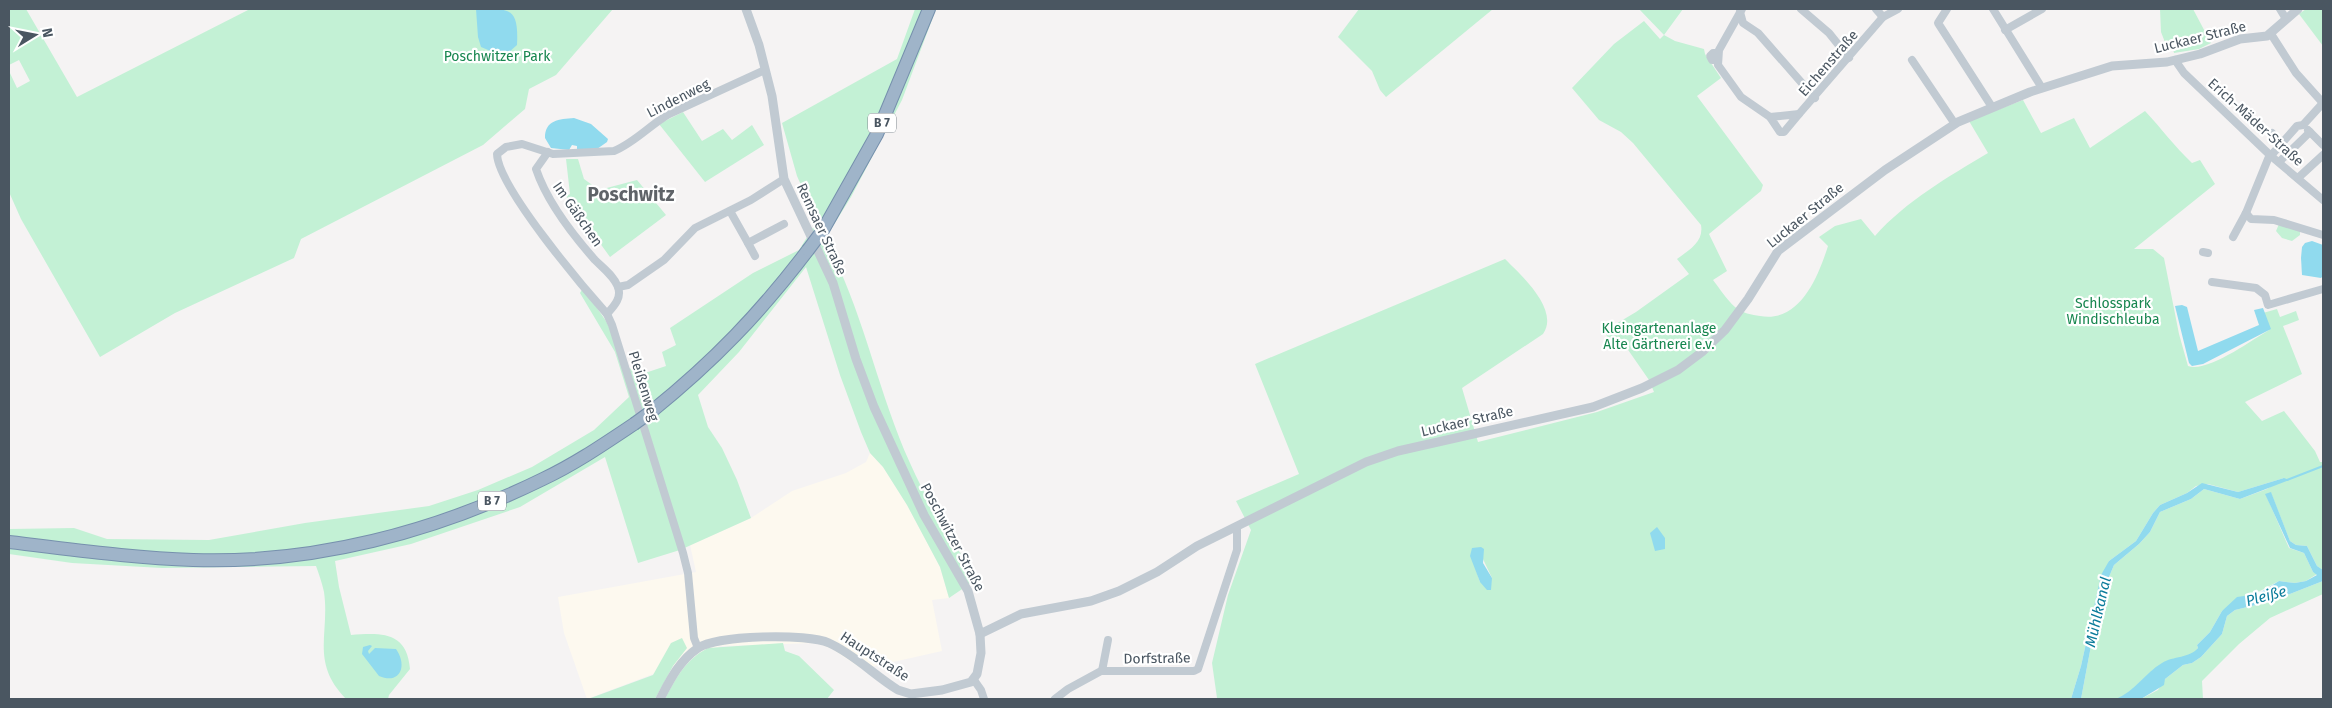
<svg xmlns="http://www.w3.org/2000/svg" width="2332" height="708" viewBox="0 0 2332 708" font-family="'Fira Sans',sans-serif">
<rect width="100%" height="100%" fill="#f5f3f3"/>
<!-- commercial -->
<path fill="#fdf9ef" d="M 870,453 L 883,467 L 907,505 L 940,567 L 949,598 L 932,600 L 942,651 L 862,669 L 832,649 L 816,643 L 720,646 L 699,653 L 690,660 L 587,699 L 564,633 L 558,597 L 696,572 L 690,545 L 751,518 L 792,491 L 846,473 L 866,462 Z"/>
<!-- green -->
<g fill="#c3f1d5" fill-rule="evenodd">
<path d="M 9,9 L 26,9 L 77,97 L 250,9 L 613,9 L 556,75 L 529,89 L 525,109 L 483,145 L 301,239 L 294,258 L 175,313 L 100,357 L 21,219 L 9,192 L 9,71 L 17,88 L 30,81 L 19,60 L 9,65 Z"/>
<path d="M 915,9 L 936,9 L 902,100 L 851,197 L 825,239 C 864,312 877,390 910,463 C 928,504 953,542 977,579 L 949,598 L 940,567 L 907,505 L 883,467 L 870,453 L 861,432 L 840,375 L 806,267 L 739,352 L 698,395 L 708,427 L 722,448 L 737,480 L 751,518 L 680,550 L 638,563 L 605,457 L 520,507 L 411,544 L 335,561 L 339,587 L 351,635 C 381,633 407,631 410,669 L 389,695 L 388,699 L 346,699 C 310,662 330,634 324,592 C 322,583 319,574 316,566 L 162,568 L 72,563 L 9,554 L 9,529 L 74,528 L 107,539 L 209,540 L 305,523 L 429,506 L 478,490 L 532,467 L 594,430 L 629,397 L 615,352 L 580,293 L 583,288 L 606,321 L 629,368 L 642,374 L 666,366 L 662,352 L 676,345 L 670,328 L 753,273 L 799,250 L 817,221 L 797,176 L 782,123 L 897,59 Z"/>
<path d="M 1359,9 L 1493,9 L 1386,97 L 1380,90 L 1372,71 L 1338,37 Z"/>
<path d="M 1639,9 L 1683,9 L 1664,35 L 1675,41 L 1704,49 L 1705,54 L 1721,78 L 1697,96 L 1763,185 L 1761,191 L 1709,234 L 1727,271 L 1713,280 C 1720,289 1727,300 1735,307 C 1742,313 1752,315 1760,316 C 1800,323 1818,277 1828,246 L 1819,237 L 1835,226 L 1861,219 L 1875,236 C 1906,201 1948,177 1988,153 L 1969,121 L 2023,100 L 2041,133 L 2074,118 L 2090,148 L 2145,111 C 2162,129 2174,146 2192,163 L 2200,160 L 2215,184 L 2134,249 L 2153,249 L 2164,258 L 2179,334 L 2188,366 C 2207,373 2252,340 2269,330 L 2263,313 L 2277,309 L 2280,317 L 2296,311 L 2299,320 L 2283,326 L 2302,374 L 2245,402 L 2262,421 L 2284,411 L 2315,451 L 2320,462 L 2323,462 L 2323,570 L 2317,566 L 2307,546 L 2296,545 L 2290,541 L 2271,493 L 2266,495 L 2289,548 L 2304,553 L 2313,572 L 2317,574 L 2306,581 L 2295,583 L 2279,581 L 2222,611 L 2210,632 L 2197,645 L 2198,648 L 2195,653 L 2153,670 L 2126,695 L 2116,699 L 2081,699 L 2096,619 L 2106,584 L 2114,565 L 2139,544 L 2150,532 L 2160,512 L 2191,499 L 2204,489 L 2240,499 L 2267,489 L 2284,478 L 2238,492 L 2208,484 L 2196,486 L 2187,493 L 2160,505 L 2153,513 L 2136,541 L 2109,561 L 2094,607 L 2081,666 L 2071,699 L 1215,699 L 1217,698 L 1212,663 L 1228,595 L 1251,530 L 1236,501 L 1299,474 L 1255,364 L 1505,259 C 1521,275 1560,310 1543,334 L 1462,388 L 1478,442 L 1597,412 L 1654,392 L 1649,380 L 1624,344 L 1614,348 L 1604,331 L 1636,312 L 1689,274 L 1677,259 C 1689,250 1704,242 1701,225 L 1633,143 L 1621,132 L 1599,120 L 1572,88 L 1614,44 L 1644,21 L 1660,39 L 1664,35 ZM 1482,557 L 1492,578 L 1480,582 L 1474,564 Z"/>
<path d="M 2160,9 L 2193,9 L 2211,43 L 2199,49 L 2174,53 L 2173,49 L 2168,50 L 2161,32 Z"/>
<path d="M 2306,9 L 2323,9 L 2323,46 L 2299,14 Z"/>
<path d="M 683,112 L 702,141 L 723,129 L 732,140 L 752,125 L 764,145 L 705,182 L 659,124 Z"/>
<path d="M 566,159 L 578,159 L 584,179 L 599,190 L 637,180 L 666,215 L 610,257 L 566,196 L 570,194 Z"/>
<path d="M 2279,224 L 2300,231 L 2300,235 L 2292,241 L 2282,238 L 2276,231 Z"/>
<path d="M 2323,581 L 2323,594 L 2270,618 L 2239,644 L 2202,681 L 2203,699 L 2141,699 L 2158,690 L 2165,679 L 2183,665 L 2192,663 L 2201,657 L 2222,634 L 2227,616 L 2235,610 L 2272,601 Z"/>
<path d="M 682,638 L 687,648 L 673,666 L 655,699 L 588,699 L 653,675 L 671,643 Z"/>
<path d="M 783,643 L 785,651 L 799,656 L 834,690 L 827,699 L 665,699 C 676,678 686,659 708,648 Z"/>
</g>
<!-- water -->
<g fill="#90daee">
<path d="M 476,9 C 509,9 519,6 517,45 L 508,53 L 493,52 L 481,47 L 478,37 Z"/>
<path d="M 574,118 L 591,124 L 608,139 L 607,142 L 597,149 L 577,150 L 577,146 L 572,145 L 569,150 L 551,148 L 545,138 C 545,120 559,119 574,118 Z"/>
<path d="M 2312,241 L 2323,245 L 2323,276 L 2321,278 L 2302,275 L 2301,258 L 2302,247 L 2305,243 Z"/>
<path d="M 2182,305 L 2187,307 L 2198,351 L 2259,325 L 2254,310 L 2263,308 L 2271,329 L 2203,364 L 2192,366 L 2189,363 L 2175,306 Z"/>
<path d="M 2284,478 L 2289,480 L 2240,499 L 2204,489 L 2191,499 L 2160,512 L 2150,532 L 2139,544 L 2114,565 L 2106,584 L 2096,619 L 2081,699 L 2071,699 L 2081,666 L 2101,575 L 2109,561 L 2136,541 L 2153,513 L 2160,505 L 2187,493 L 2202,483 L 2238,492 Z"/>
<path d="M 2271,492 L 2290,541 L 2296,545 L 2307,546 L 2317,566 L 2323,570 L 2323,581 L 2272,601 L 2235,610 L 2227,616 L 2222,634 L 2201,657 L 2192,663 L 2183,665 L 2165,679 L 2164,685 L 2141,699 L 2116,699 C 2135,691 2145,673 2162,663 C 2173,656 2190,658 2198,648 L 2197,645 L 2210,632 L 2222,611 L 2237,597 L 2258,594 L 2279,581 L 2295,583 L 2306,581 L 2317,575 L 2313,572 L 2304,553 L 2290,548 L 2265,494 Z"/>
<path d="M 1657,527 L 1665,538 L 1665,549 L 1655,551 L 1650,533 Z"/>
<path d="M 1481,547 L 1484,549 L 1483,563 L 1492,578 L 1491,590 L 1487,590 L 1480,582 L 1470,556 L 1472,548 Z"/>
<path d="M 370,645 L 372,646 L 368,651 L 369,654 L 375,648 L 396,649 C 408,666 400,685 379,676 L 362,654 L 363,647 Z"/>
</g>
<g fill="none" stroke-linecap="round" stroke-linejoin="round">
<!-- stream -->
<path stroke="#90daee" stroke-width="2" d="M 2287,480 L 2323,466"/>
<defs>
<g id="trunk">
<path d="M 823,230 L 877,134 L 929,9"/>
<path d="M 652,411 C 714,361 760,313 808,250"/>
<path d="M 9,542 C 70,549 132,558 193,560 C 314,564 435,532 543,479 C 575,464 604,444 634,424"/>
</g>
</defs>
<!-- trunk casing -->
<use href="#trunk" stroke="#7690ad" stroke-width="14"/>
<!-- minor -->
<g stroke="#c1cad2" stroke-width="8">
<path d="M 1742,9 L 1719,50 L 1718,65 L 1741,97 L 1770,117 L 1780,132 L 1784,132 L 1799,114 L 1770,117"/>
<path d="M 1801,9 L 1829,33 L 1849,58"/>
<path d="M 1876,9 L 1883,17"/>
<path d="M 1947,9 L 1938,23 L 1992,107"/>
<path d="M 1993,9 L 2042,88"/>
<path d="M 2280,9 L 2286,19"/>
<path d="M 1740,12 L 1743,23 L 1758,33 L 1815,98"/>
<path d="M 2005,30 L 2042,9"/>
<path d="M 2271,34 L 2296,73 L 2323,103"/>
<path d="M 1717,60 L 1712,60 L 1710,56 L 1713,53 L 1718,53"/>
<path d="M 1912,60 L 1955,124"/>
<path d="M 2175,60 L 2184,73 L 2271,156 L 2323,200"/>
<path d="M 1799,114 L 1883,17 L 1898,9"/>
<path d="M 2308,130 L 2323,145"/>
<path d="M 2272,133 L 2280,145"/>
<path d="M 548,152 L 536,169 C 547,202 572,234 595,260 C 603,268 614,276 618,287 C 622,298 614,306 607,314"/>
<path d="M 2279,162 L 2310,132"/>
<path d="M 2298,178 L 2323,155"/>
<path d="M 730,211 L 748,243 L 784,224"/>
<path d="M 2246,213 L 2251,219 L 2274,220 L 2323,235"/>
<path d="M 2233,237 L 2246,213 L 2268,159 L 2297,126 L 2303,125 L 2323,103"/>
<path d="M 748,243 L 755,256"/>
<path d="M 2203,252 L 2208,253"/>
<path d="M 2212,282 L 2256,288 L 2265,295 L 2268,305 L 2323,289"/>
<path d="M 618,287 L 628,285 L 664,260 L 695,228 L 751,200 L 784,179"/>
<path d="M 698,648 L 694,638 L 688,573 L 683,553 L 612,325 L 607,314 C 583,287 498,187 497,154 L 506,147 L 522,144 L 553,154 L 614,151 C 634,143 650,125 669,114 L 765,70"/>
<path d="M 1102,671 L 1108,640"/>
<path d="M 974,680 L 981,690 L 984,699"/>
<path d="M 1055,699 L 1068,689 L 1101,671 L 1194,671 L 1198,669 L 1237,550 L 1237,527"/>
</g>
<!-- tertiary -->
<g stroke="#c1cad2" stroke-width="9">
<path d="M 980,634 L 1021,614 L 1091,601 L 1119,591 L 1157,572 L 1197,546 L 1366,462 L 1398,451 L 1593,407 L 1642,388 L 1678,370 L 1702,352 L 1725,330 L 1748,299 L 1778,251 L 1885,170 L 1958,122 L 2030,92 L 2112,66 L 2167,62 L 2200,54 L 2240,39 L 2267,36 L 2298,9"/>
<path d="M 660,699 C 670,680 679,661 698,648 C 717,635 808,633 829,643 C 854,654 875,676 898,690 L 911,694 L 942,690 L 971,682 L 977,674 L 981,653 L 980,634 L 968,591 L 924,515 L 874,407 L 856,359 L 833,283 L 784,179 L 772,96 L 759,45 L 746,9"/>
</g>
<!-- trunk -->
<use href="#trunk" stroke="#9fb4c9" stroke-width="12"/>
<defs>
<g id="trunk-bridge">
<path d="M 808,250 L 823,230"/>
<path d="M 634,424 L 652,411"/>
</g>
</defs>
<!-- trunk-bridge casing -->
<use href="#trunk-bridge" stroke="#7690ad" stroke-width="14" stroke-linecap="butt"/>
<!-- trunk-bridge -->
<use href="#trunk-bridge" stroke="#9fb4c9" stroke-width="12"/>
</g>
<g text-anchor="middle" stroke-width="4.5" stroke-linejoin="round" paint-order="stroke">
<!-- shield labels -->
<g fill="#fff" stroke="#808990" stroke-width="1">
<rect x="868" y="113.5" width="28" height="19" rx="4"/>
<rect x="478" y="491.5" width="28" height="19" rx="4"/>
</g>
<g font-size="12" font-weight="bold" fill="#4a5661">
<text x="882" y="127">B 7</text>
<text x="492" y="505">B 7</text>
</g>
<!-- street labels -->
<g font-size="14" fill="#4a5661" stroke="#fff">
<text transform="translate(2200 37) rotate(-14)" y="5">Luckaer Straße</text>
<text transform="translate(1828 63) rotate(-49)" y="5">Eichenstraße</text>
<text transform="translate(678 98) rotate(-27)" y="5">Lindenweg</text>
<text transform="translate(2256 122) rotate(42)" y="5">Erich-Mäder-Straße</text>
<text transform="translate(578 214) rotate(55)" y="5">Im Gäßchen</text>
<text transform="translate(1805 215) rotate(-39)" y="5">Luckaer Straße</text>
<text transform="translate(822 229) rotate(65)" y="5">Remsaer Straße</text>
<text transform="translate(644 386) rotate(73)" y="5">Pleißenweg</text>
<text transform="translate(1467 421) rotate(-13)" y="5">Luckaer Straße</text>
<text transform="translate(953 537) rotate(62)" y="5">Poschwitzer Straße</text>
<text transform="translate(875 656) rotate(33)" y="5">Hauptstraße</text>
<text transform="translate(1157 658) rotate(-1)" y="5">Dorfstraße</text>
</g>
<!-- park labels -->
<g font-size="14" fill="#17864f" stroke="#fff">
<text x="497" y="61">Poschwitzer Park</text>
<text x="2113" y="308">Schlosspark<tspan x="2113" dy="16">Windischleuba</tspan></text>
<text x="1659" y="333">Kleingartenanlage<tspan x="1659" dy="16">Alte Gärtnerei e.v.</tspan></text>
</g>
<!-- water labels -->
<g font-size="15" font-style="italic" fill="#0c7c9b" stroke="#fff">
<text transform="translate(2266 596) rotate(-15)" y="5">Pleiße</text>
<text transform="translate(2098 612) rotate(-77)" y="5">Mühlkanal</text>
</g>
<!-- district labels -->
<g font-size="19" font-weight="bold" fill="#5f6368" stroke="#fff">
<text x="631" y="201">Poschwitz</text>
</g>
</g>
<!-- border -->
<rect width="2332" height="708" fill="none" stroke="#4a5661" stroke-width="20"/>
<!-- north arrow -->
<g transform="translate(35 35) rotate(80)" stroke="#ffffff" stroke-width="4" paint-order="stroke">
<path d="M0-4L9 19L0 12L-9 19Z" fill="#4a5661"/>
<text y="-8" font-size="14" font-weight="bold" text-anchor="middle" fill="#4a5661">N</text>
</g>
</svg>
